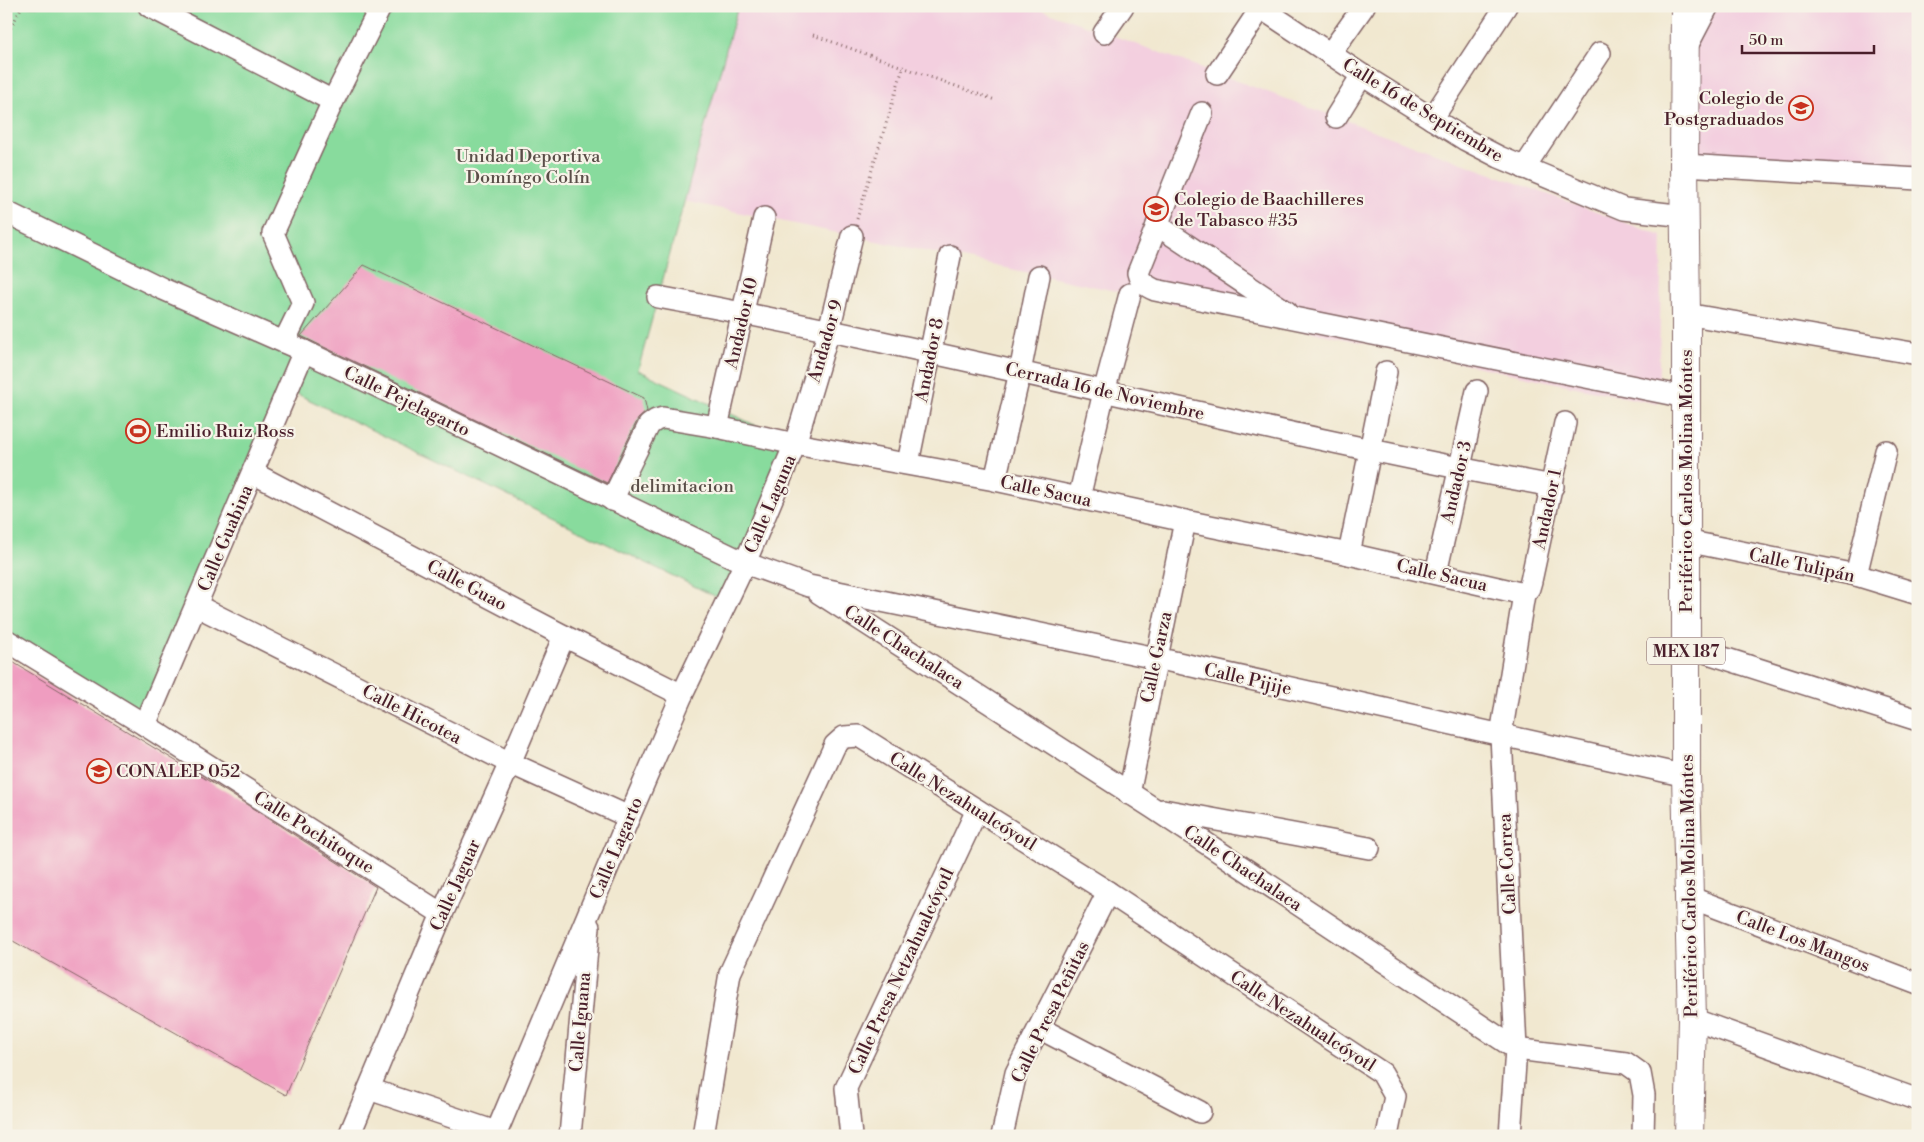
<svg xmlns="http://www.w3.org/2000/svg" width="1924" height="1142" viewBox="0 0 1924 1142" font-family="'Libre Bodoni',serif">
<rect width="100%" height="100%" fill="#f7f3e8"/>
<filter id="ink" filterUnits="userSpaceOnUse"><feTurbulence type="fractalNoise" baseFrequency=".02" numOctaves="2"/><feDisplacementMap in="SourceGraphic" scale="10" xChannelSelector="R" yChannelSelector="G"/><feConvolveMatrix kernelMatrix="1 2 1 2 8 2 1 2 1" color-interpolation-filters="sRGB"/></filter>
<filter id="wash" filterUnits="userSpaceOnUse"><feTurbulence type="fractalNoise" baseFrequency=".0096" numOctaves="4" result="noise"/><feDisplacementMap in="SourceGraphic" scale="20" xChannelSelector="R" yChannelSelector="G"/><feGaussianBlur stdDeviation="1.12" result="paint"/><feColorMatrix in="noise" values="0 0 0 0 0 0 0 0 0 0 0 0 0 0 0 0 0 1.4 0 .05"/><feComposite in="paint" operator="in"/></filter>
<g filter="url(#wash)">
<rect width="100%" height="100%" fill="#f1e8d0"/>
<!-- built -->
<g fill="#f3cfdf">
<path d="M 738,6 L 1032,6 L 1662,236 L 1658,404 L 684,201 Z"/>
<path d="M 1685,6 L 1918,6 L 1918,179 L 1684,165 Z"/>
</g>
<!-- green -->
<path fill="#88db9d" stroke="#697d64" d="M 6,6 L 738,6 L 638,370 L 795,444 L 727,602 L 289,390 L 145,725 L 6,640 Z"/>
<g id="blocks">
<!-- building -->
<g fill="#ef9dc0">
<path d="M 364,265 L 644,398 L 647,411 L 638,419 L 607,483 L 301,336 Z"/>
<path d="M 6,658 L 227,792 L 376,887 L 286,1095 L 6,937 Z"/>
</g>
</g>
</g>
<g filter="url(#ink)">
<use href="#blocks" fill-opacity="0" stroke="#846565" stroke-width="1"/>
<g fill="none" stroke-linecap="round" stroke-linejoin="round">
<defs>
<g id="minor">
<path d="M 149,6 L 333,101"/>
<path d="M 1258,6 L 1362,75 L 1466,140 L 1499,157 L 1624,209 L 1685,216"/>
<path d="M 1104,33 L 1123,6"/>
<path d="M 1685,50 L 1708,6"/>
<path d="M 1330,54 L 1364,6"/>
<path d="M 1217,74 L 1261,8"/>
<path d="M 1202,113 L 1138,273 C 1140,282 1146,286 1155,290 L 1685,397"/>
<path d="M 1336,117 L 1362,75"/>
<path d="M 1432,119 L 1506,6"/>
<path d="M 1684,165 L 1918,179"/>
<path d="M 1524,168 L 1600,53"/>
<path d="M 6,212 L 163,289 L 304,351 L 745,563 L 809,586 L 1156,658 L 1686,776"/>
<path d="M 1157,225 L 1287,312"/>
<path d="M 658,297 C 958,352 1253,431 1553,486"/>
<path d="M 1686,314 L 1918,354"/>
<path d="M 284,342 L 303,303 L 273,233 L 333,101 L 381,6"/>
<path d="M 717,427 L 764,218"/>
<path d="M 908,463 L 950,256"/>
<path d="M 253,473 L 564,636 L 682,695"/>
<path d="M 995,480 L 1020,372 L 1039,276"/>
<path d="M 1079,498 L 1104,392 L 1130,294"/>
<path d="M 612,500 L 649,425 L 656,420 L 663,418 L 717,427 L 795,444 L 995,480 L 1185,521 L 1349,554 L 1524,594"/>
<path d="M 1686,541 L 1856,575 L 1918,594"/>
<path d="M 1349,554 L 1386,372"/>
<path d="M 1436,573 L 1477,391"/>
<path d="M 1856,575 L 1886,451"/>
<path d="M 819,593 L 1153,808 L 1516,1049 L 1626,1063 L 1640,1073 L 1644,1095 L 1643,1136"/>
<path d="M 1524,594 L 1529,588 L 1531,581 L 1565,423"/>
<path d="M 197,606 L 510,763 L 629,817"/>
<path d="M 6,640 L 145,725 L 442,914"/>
<path d="M 1686,646 L 1918,720"/>
<path d="M 145,725 L 304,351"/>
<path d="M 1129,794 L 1185,521"/>
<path d="M 1163,810 L 1369,848"/>
<path d="M 1689,897 L 1918,984"/>
<path d="M 1692,1019 L 1918,1100"/>
<path d="M 1039,1028 L 1200,1112"/>
<path d="M 369,1089 L 496,1132"/>
<path d="M 349,1136 L 442,914 L 510,763 L 564,636"/>
<path d="M 495,1136 L 629,817 L 682,695 L 745,563 L 795,444 L 829,330 L 852,236"/>
<path d="M 570,1136 L 589,927"/>
<path d="M 703,1136 L 730,973 L 835,745 L 844,737 L 859,736 L 1108,892 L 1382,1073 L 1395,1096 L 1387,1136"/>
<path d="M 851,1136 L 846,1088 L 977,810"/>
<path d="M 1002,1136 L 1016,1073 L 1108,892"/>
<path d="M 1510,1136 L 1516,1049 L 1501,735 L 1524,594"/>
</g>
<path id="major" d="M 1685,6 L 1684,165 L 1686,314 L 1686,776 L 1692,1019 L 1689,1136"/>
</defs>
<!-- minor casing -->
<use href="#minor" stroke="#846565" stroke-width="24"/>
<!-- major casing -->
<use href="#major" stroke="#846565" stroke-width="30"/>
<!-- path -->
<g stroke="#846565" stroke-width="3" stroke-dasharray="1 4" stroke-linecap="butt">
<path d="M 813,35 L 995,100"/>
<path d="M 6,37 L 22,6"/>
<path d="M 857,219 L 903,68"/>
</g>
<!-- minor -->
<use href="#minor" stroke="#fff" stroke-width="21"/>
<!-- major -->
<use href="#major" stroke="#fff" stroke-width="28"/>
</g>
</g>
<!-- icons -->
<defs>
<symbol id="university-ring" viewBox="-11 -11 22 22"><circle r="9.5" fill="#f7f3e8" stroke="#c8321e" stroke-width="1.5"/><path d="M0-5L7-2L0 1L-7-2ZM-4 1L0 2.5L4 1V4Q0 6-4 4Z" fill="#c8321e"/></symbol>
<symbol id="school-ring" viewBox="-11 -11 22 22"><circle r="9.5" fill="#f7f3e8" stroke="#c8321e" stroke-width="1.5"/><path d="M0-5L7-2L0 1L-7-2ZM-4 1L0 2.5L4 1V4Q0 6-4 4Z" fill="#c8321e"/></symbol>
<symbol id="stadium-ring" viewBox="-11 -11 22 22"><circle r="9.5" fill="#f7f3e8" stroke="#c8321e" stroke-width="1.5"/><path d="M0-5a6.5 5 0 1 0 0 10a6.5 5 0 1 0 0-10ZM-3.5-1.8h7v3.6h-7Z" fill="#c8321e"/></symbol>
</defs>
<g fill-rule="evenodd">
<use href="#university-ring" x="1787" y="94" width="28" height="28"/>
<use href="#school-ring" x="1142" y="195" width="28" height="28"/>
<use href="#stadium-ring" x="124" y="417" width="28" height="28"/>
<use href="#school-ring" x="85" y="757" width="28" height="28"/>
</g>
<g text-anchor="middle" stroke-width="4.5" stroke-linejoin="round" paint-order="stroke">
<!-- shield labels -->
<rect fill="#f7f3e8" stroke="#7e5f64" stroke-width="1" x="1647" y="637.5" width="78" height="27" rx="4"/>
<g font-size="16" font-weight="bold" fill="#4a1f2b">
<text x="1686" y="657">MEX 187</text>
</g>
<!-- poi labels -->
<g font-size="18" fill="#4a1f2b" stroke="#f7f3e8" text-anchor="start">
<text x="1784" y="104" text-anchor="end">Colegio de<tspan x="1784" dy="21">Postgraduados</tspan></text>
<text x="1174" y="205">Colegio de Baachilleres<tspan x="1174" dy="21">de Tabasco #35</tspan></text>
<text x="156" y="437">Emilio Ruiz Ross</text>
<text x="116" y="777">CONALEP 052</text>
</g>
<!-- street labels -->
<g font-size="18" fill="#4a1f2b" stroke="#f7f3e8">
<text transform="translate(1423 110) rotate(31)" y="6">Calle 16 de Septiembre</text>
<text transform="translate(741 323) rotate(-77)" y="6">Andador 10</text>
<text transform="translate(825 341) rotate(-74)" y="6">Andador 9</text>
<text transform="translate(929 360) rotate(-79)" y="6">Andador 8</text>
<text transform="translate(1105 391) rotate(13)" y="6">Cerrada 16 de Noviembre</text>
<text transform="translate(407 401) rotate(26)" y="6">Calle Pejelagarto</text>
<text transform="translate(1686 481) rotate(-90)" y="6">Periférico Carlos Molina Móntes</text>
<text transform="translate(1456 482) rotate(-77)" y="6">Andador 3</text>
<text transform="translate(1046 491) rotate(12)" y="6">Calle Sacua</text>
<text transform="translate(770 504) rotate(-67)" y="6">Calle Laguna</text>
<text transform="translate(1547 509) rotate(-78)" y="6">Andador 1</text>
<text transform="translate(225 538) rotate(-67)" y="6">Calle Guabina</text>
<text transform="translate(1802 565) rotate(12)" y="6">Calle Tulipán</text>
<text transform="translate(1442 575) rotate(13)" y="6">Calle Sacua</text>
<text transform="translate(467 585) rotate(28)" y="6">Calle Guao</text>
<text transform="translate(904 647) rotate(33)" y="6">Calle Chachalaca</text>
<text transform="translate(1156 657) rotate(-78)" y="6">Calle Garza</text>
<text transform="translate(1248 679) rotate(13)" y="6">Calle Pijije</text>
<text transform="translate(412 714) rotate(27)" y="6">Calle Hicotea</text>
<text transform="translate(963 801) rotate(32)" y="6">Calle Nezahualcóyotl</text>
<text transform="translate(314 832) rotate(32)" y="6">Calle Pochitoque</text>
<text transform="translate(616 848) rotate(-67)" y="6">Calle Lagarto</text>
<text transform="translate(1507 864) rotate(-93)" y="6">Calle Correa</text>
<text transform="translate(1243 868) rotate(34)" y="6">Calle Chachalaca</text>
<text transform="translate(455 885) rotate(-66)" y="6">Calle Jaguar</text>
<text transform="translate(1689 886) rotate(-91)" y="6">Periférico Carlos Molina Móntes</text>
<text transform="translate(1803 941) rotate(21)" y="6">Calle Los Mangos</text>
<text transform="translate(901 971) rotate(-65)" y="6">Calle Presa Netzahualcóyotl</text>
<text transform="translate(1050 1012) rotate(-64)" y="6">Calle Presa Peñitas</text>
<text transform="translate(1303 1021) rotate(33)" y="6">Calle Nezahualcóyotl</text>
<text transform="translate(580 1022) rotate(-85)" y="6">Calle Iguana</text>
</g>
<!-- park labels -->
<g font-size="18" fill="#5a4e48" stroke="#f7f3e8">
<text x="528" y="162">Unidad Deportiva<tspan x="528" dy="21">Domíngo Colín</tspan></text>
<text x="682" y="492">delimitacion</text>
</g>
</g>
<!-- margin -->
<rect width="1924" height="1142" fill="none" stroke="#f7f3e8" stroke-width="25"/>
<!-- scale -->
<path d="M1742 45v8h132v-8" fill="none" stroke="#4a1f2b" stroke-width="2.5"/>
<text x="1749" y="45" font-size="15" fill="#4a1f2b" stroke="#f7f3e8" stroke-width="4" paint-order="stroke">50 m</text>
</svg>
